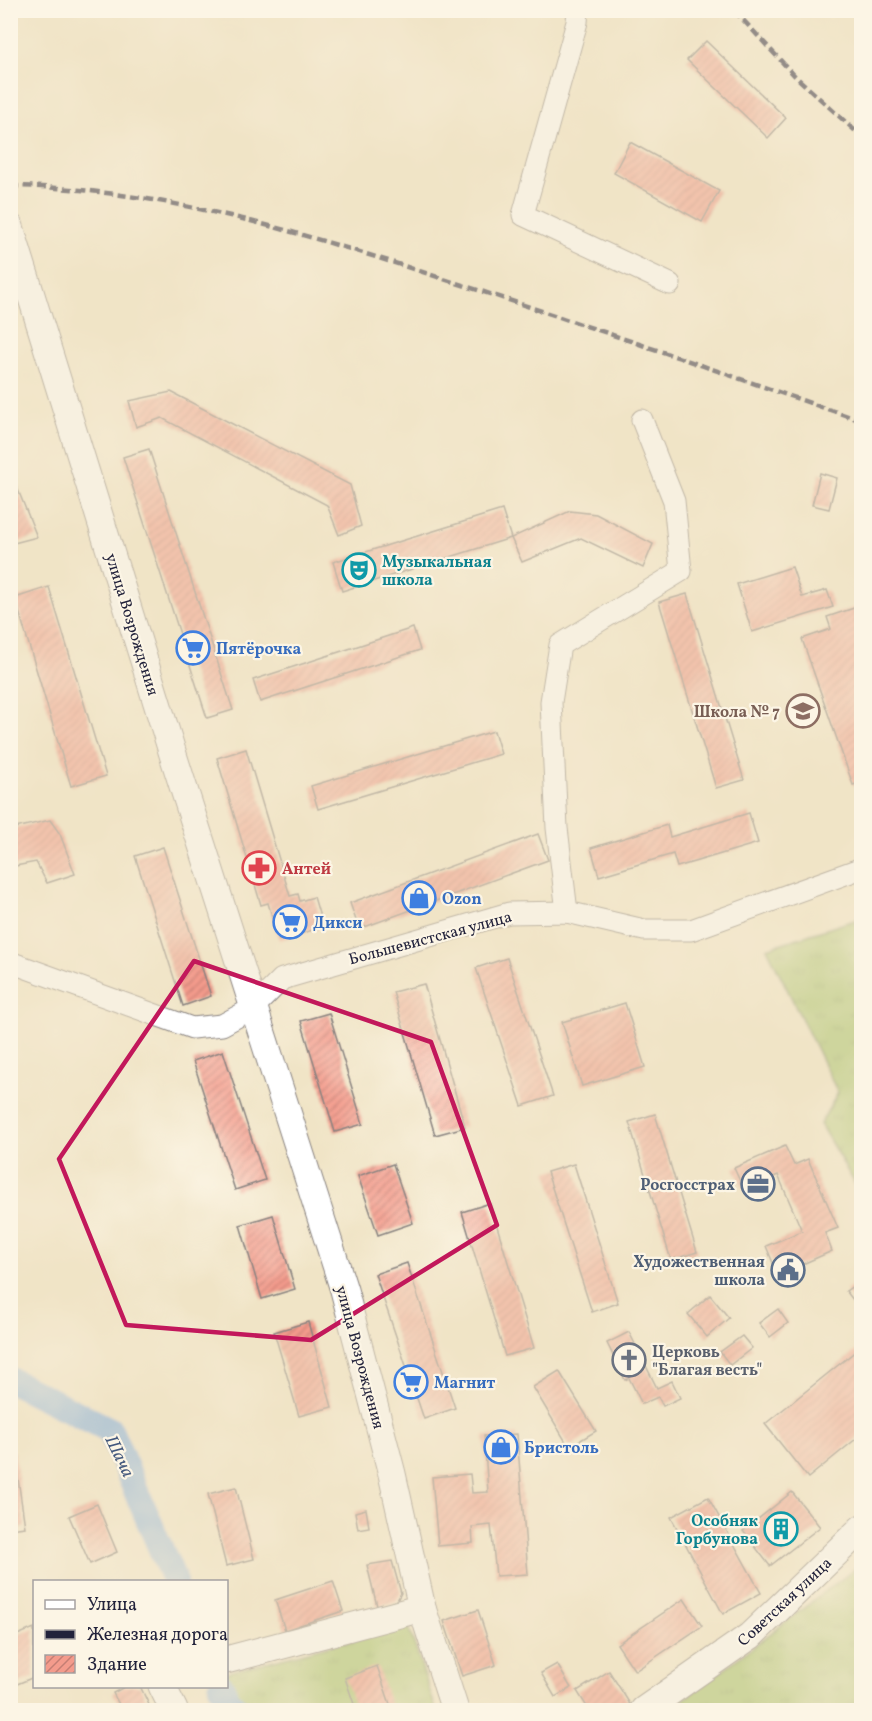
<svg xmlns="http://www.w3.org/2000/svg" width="872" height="1721" viewBox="0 0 872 1721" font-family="Vollkorn,serif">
<defs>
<pattern id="grass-tufts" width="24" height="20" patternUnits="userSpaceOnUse" patternTransform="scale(1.5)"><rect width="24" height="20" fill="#a5c36b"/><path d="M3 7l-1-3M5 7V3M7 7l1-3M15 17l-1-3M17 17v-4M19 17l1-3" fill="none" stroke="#8ea75e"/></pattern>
<pattern id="building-hatch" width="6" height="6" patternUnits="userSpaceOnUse" patternTransform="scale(1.5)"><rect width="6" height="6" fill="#f49b8c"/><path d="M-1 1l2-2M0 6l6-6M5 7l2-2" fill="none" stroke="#c57e74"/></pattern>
</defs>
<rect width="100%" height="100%" fill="#fcf5e5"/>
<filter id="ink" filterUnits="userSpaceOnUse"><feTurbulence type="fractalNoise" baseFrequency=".0167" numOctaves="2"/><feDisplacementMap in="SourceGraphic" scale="12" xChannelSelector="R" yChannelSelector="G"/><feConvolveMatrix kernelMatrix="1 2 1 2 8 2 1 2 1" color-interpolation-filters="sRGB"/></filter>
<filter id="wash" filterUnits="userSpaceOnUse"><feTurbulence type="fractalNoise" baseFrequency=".008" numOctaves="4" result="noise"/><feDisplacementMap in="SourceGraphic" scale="24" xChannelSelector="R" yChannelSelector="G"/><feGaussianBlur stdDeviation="1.35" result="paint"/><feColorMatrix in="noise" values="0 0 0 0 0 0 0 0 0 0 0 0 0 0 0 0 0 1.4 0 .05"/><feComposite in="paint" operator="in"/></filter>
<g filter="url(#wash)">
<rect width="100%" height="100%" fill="#f0e4c6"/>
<!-- grass -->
<g fill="url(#grass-tufts)" stroke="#647253" stroke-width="1.5">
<path d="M 861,918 L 862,918 L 861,1194 L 820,1124 L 838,1093 L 767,948 Z"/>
<path d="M 861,1561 L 861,1710 L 670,1710 L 856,1568 Z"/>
<path d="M 409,1628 L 436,1710 L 222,1710 L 209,1687 L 226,1686 L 227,1672 L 390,1630 Z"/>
</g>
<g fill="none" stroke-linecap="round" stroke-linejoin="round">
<!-- stream -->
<path stroke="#74a8e1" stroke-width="4.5" d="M 860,934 L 862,935"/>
<!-- river -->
<g stroke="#74a8e1" stroke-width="26">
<path d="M 10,1380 L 110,1430 L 175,1582"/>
<path d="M 221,1686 L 227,1700 L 237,1710"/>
</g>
</g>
<g id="blocks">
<!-- building -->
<g fill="url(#building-hatch)">
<path d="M 706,41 L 786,118 L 768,138 L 687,60 Z"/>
<path d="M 630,142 L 719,191 L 702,222 L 614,173 Z"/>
<path d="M 171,392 L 350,485 L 361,526 L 339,535 L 327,505 L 162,418 L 136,427 L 129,401 Z"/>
<path d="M 149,449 L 233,710 L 207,718 L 123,457 Z"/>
<path d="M 10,470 L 37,537 L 10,544 Z"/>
<path d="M 820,473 L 837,478 L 829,509 L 812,505 Z"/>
<path d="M 502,510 L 511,538 L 342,591 L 333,562 Z"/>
<path d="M 570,511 L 596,514 L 653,544 L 643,568 L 581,538 L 522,562 L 511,538 Z"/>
<path d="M 792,567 L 802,597 L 827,590 L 833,607 L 752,632 L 737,584 Z"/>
<path d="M 49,587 L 106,776 L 71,786 L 15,598 Z"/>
<path d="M 687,594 L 744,780 L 716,788 L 659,602 Z"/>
<path d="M 857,607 L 860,615 L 862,614 L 862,782 L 853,785 L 802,639 L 831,629 L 827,617 Z"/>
<path d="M 413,628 L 420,650 L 260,702 L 253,680 Z"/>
<path d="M 494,731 L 501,754 L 318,809 L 311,786 Z"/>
<path d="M 246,749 L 290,896 L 298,894 L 300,901 L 314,897 L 323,927 L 279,940 L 268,903 L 261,905 L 217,758 Z"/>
<path d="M 749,813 L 758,843 L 677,867 L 673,854 L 599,876 L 591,848 L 667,825 L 670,837 Z"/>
<path d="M 50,820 L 60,834 L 75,874 L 47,883 L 36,862 L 10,867 L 10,835 L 15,834 L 15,828 Z"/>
<path d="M 538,834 L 548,860 L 359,929 L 350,903 Z"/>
<path d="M 163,847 L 211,996 L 183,1006 L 135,856 Z"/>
<path d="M 507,958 L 553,1096 L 522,1106 L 476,968 Z"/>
<path d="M 424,984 L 465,1127 L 435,1135 L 393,992 Z"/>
<path d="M 625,1003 L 645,1067 L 582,1086 L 562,1022 Z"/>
<path d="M 329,1013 L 363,1124 L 335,1132 L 301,1021 Z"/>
<path d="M 223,1051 L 265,1180 L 235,1190 L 193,1061 Z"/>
<path d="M 655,1114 L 697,1252 L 671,1260 L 629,1122 Z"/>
<path d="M 785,1146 L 794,1165 L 808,1159 L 838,1228 L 825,1233 L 832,1251 L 778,1275 L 766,1246 L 802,1231 L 778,1175 L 744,1190 L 734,1168 Z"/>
<path d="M 393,1164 L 413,1223 L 378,1235 L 358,1176 Z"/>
<path d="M 574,1164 L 618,1303 L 592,1312 L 547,1172 Z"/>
<path d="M 490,1203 L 534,1348 L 505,1356 L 462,1212 Z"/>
<path d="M 273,1215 L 295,1289 L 262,1299 L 240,1225 Z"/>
<path d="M 407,1263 L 455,1408 L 424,1419 L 375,1274 Z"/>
<path d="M 862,1280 L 862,1311 L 846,1291 Z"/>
<path d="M 710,1295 L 729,1318 L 707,1337 L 688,1314 Z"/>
<path d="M 778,1309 L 788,1323 L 770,1337 L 759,1323 Z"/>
<path d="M 308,1322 L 332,1407 L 299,1416 L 274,1332 Z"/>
<path d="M 629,1332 L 657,1388 L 672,1381 L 680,1398 L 663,1406 L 658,1397 L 642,1404 L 629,1378 L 625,1380 L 607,1343 Z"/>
<path d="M 742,1336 L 752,1348 L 730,1365 L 720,1352 Z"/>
<path d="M 862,1346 L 862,1434 L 808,1478 L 765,1424 Z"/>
<path d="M 559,1371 L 596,1431 L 569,1447 L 533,1387 Z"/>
<path d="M 517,1434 L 528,1574 L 496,1576 L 491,1525 L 472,1527 L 473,1543 L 438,1546 L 432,1477 L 470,1474 L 472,1493 L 488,1492 L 484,1436 Z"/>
<path d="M 10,1451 L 14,1451 L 25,1527 L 10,1529 Z"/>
<path d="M 236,1487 L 254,1559 L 226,1566 L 208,1494 Z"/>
<path d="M 792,1492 L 820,1527 L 770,1566 L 743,1531 Z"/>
<path d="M 708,1497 L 761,1593 L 723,1614 L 671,1517 Z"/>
<path d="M 97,1504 L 117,1552 L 90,1564 L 69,1516 Z"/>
<path d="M 366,1509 L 369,1527 L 358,1529 L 355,1512 Z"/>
<path d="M 392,1561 L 401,1593 L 396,1602 L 377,1606 L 367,1565 Z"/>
<path d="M 333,1581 L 343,1611 L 285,1630 L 275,1600 Z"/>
<path d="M 684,1599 L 702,1626 L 635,1671 L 617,1644 Z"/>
<path d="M 478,1610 L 496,1665 L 462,1676 L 444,1621 Z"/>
<path d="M 34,1628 L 34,1677 L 10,1687 L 10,1638 Z"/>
<path d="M 557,1664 L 571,1688 L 555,1697 L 541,1673 Z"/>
<path d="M 377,1666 L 391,1707 L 382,1710 L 356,1710 L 345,1678 Z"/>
<path d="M 609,1671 L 630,1704 L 619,1710 L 589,1710 L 577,1691 Z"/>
<path d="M 126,1686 L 140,1686 L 151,1709 L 147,1710 L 122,1710 L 113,1693 Z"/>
</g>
</g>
</g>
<g filter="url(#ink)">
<use href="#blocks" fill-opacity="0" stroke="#898380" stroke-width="1.5"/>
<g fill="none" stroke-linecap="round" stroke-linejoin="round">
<defs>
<g id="minor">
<path d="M 578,10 L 577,22 L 523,215 L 670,284"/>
<path d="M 567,912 L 557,828 L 551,702 L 560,645 L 681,571 L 674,501 L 642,420"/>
<path d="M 10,962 L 192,1028 L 222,1025 L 253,1008 L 282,979 L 509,913 L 567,912 L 644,930 L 691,930 L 862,868"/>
</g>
<g id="major">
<path d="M 10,227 L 175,761 L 344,1290 L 392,1474 L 422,1608 L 455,1710"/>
<path d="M 226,1660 L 422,1608"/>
<path d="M 162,1686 L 174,1710"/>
<path d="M 644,1710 L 750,1636 L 862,1528"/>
</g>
</defs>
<!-- minor casing -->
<use href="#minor" stroke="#898380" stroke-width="23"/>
<!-- major casing -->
<use href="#major" stroke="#898380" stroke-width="29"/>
<!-- minor -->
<use href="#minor" stroke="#fff" stroke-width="21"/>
<!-- major -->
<use href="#major" stroke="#fff" stroke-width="27"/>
<!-- rail -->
<g stroke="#22223b" stroke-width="4.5" stroke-dasharray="9 4.5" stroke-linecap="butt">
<path d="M 734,10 L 795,76 L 862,137"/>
<path d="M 10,186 C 162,188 310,235 453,282 C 590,326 726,374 862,421"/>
</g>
</g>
</g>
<!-- marked area -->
<path d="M0 0H872V1721H0ZM 194,961 L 431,1042 L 497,1225 L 311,1340 L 126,1325 L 59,1159 Z" fill="#f0e4c6" fill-opacity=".55" fill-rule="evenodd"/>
<path fill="none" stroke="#c2185b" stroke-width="4.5" stroke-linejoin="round" d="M 194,961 L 431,1042 L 497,1225 L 311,1340 L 126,1325 L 59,1159 Z"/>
<!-- icons -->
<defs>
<symbol id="theatre-ring" viewBox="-11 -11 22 22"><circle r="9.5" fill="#fcf5e5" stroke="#0f9aa8" stroke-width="1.5"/><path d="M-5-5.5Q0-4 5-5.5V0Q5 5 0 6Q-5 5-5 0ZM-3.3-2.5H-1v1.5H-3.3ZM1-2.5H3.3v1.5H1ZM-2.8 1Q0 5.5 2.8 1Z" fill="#0f9aa8"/></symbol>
<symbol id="supermarket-ring" viewBox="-11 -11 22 22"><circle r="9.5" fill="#fcf5e5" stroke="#3f7fe0" stroke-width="1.5"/><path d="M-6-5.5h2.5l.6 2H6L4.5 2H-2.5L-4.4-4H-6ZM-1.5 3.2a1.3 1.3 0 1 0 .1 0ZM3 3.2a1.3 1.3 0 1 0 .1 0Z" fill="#3f7fe0"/></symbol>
<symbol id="school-ring" viewBox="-11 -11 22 22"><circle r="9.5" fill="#fcf5e5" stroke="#8d6e63" stroke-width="1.5"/><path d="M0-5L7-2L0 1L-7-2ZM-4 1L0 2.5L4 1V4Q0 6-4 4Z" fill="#8d6e63"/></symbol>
<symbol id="pharmacy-ring" viewBox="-11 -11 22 22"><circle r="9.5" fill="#fcf5e5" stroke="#e0444e" stroke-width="1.5"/><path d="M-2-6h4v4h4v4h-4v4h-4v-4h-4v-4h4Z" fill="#e0444e"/></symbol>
<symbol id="shop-ring" viewBox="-11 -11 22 22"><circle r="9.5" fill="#fcf5e5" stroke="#3f7fe0" stroke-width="1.5"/><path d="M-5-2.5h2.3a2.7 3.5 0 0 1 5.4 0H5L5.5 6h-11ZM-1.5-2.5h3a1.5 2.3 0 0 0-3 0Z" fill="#3f7fe0"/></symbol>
<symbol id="office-ring" viewBox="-11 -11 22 22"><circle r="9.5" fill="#fcf5e5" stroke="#5c6f8a" stroke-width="1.5"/><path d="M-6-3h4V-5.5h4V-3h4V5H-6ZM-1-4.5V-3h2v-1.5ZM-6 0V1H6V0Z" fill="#5c6f8a"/></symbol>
<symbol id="civic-ring" viewBox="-11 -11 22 22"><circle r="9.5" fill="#fcf5e5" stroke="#5c6f8a" stroke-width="1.5"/><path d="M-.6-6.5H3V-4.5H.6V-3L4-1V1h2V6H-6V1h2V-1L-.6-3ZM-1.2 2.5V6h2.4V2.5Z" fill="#5c6f8a"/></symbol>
<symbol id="church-ring" viewBox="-11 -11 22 22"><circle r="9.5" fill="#fcf5e5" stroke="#6b7280" stroke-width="1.5"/><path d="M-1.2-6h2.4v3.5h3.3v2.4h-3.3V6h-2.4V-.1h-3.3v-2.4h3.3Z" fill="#6b7280"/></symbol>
<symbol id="building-ring" viewBox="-11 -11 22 22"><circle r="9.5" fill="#fcf5e5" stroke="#0f9aa8" stroke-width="1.5"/><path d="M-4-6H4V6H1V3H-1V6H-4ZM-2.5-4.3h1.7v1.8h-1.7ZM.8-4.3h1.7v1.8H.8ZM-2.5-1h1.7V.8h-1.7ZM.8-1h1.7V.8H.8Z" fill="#0f9aa8"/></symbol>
</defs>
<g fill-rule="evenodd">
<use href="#theatre-ring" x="340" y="551" width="38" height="38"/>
<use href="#supermarket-ring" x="174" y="629" width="38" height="38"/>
<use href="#school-ring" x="784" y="692" width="38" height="38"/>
<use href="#pharmacy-ring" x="240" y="849" width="38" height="38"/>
<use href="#shop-ring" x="400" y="879" width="38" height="38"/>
<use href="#supermarket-ring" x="271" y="903" width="38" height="38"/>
<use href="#office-ring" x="739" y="1165" width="38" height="38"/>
<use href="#civic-ring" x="769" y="1251" width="38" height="38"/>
<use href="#church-ring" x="610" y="1341" width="38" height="38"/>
<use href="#supermarket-ring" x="392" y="1363" width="38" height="38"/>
<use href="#shop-ring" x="482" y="1428" width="38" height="38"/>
<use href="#building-ring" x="762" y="1510" width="38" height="38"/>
</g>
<g text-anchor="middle" stroke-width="4.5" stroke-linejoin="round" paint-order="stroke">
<!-- culture labels -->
<g font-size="16" font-weight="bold" fill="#0d838f" stroke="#fcf5e5" text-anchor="start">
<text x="382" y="567">Музыкальная<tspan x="382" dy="18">школа</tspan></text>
<text x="758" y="1526" text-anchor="end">Особняк<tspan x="758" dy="18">Горбунова</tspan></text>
</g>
<!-- street labels -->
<g font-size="16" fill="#22223b" stroke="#fcf5e5">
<text transform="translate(133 624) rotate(73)" y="6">улица Возрождения</text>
<text transform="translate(430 937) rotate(-15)" y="6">Большевистская улица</text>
<text transform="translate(361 1357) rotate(75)" y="6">улица Возрождения</text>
<text transform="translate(784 1601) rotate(-43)" y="6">Советская улица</text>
</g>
<!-- shop labels -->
<g font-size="16" font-weight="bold" fill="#366cbe" stroke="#fcf5e5" text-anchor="start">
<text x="216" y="654">Пятёрочка</text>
<text x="442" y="904">Ozon</text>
<text x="313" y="928">Дикси</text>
<text x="434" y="1388">Магнит</text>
<text x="524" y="1453">Бристоль</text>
</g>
<!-- education labels -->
<g font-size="16" font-weight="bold" fill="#785e54" stroke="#fcf5e5" text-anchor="end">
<text x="780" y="717">Школа № 7</text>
</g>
<!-- health labels -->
<g font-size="16" font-weight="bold" fill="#be3a42" stroke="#fcf5e5" text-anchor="start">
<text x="282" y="874">Антей</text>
</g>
<!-- service labels -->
<g font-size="16" font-weight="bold" fill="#4e5e75" stroke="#fcf5e5" text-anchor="end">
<text x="735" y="1190">Росгосстрах</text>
<text x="765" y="1267">Художественная<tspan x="765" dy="18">школа</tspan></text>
</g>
<!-- worship labels -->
<g font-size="16" font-weight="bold" fill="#5b616d" stroke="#fcf5e5" text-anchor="start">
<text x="652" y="1357">Церковь<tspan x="652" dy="18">"Благая весть"</tspan></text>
</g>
<!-- water labels -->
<g font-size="18" font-style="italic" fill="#43587d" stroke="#fcf5e5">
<text transform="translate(120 1456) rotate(64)" y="6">Шача</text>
</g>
</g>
<!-- margin -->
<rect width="872" height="1721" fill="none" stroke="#fcf5e5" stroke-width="36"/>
<!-- legend -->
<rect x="33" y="1580" width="195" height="108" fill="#fcf5e5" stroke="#a5a1a1" stroke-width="1.5"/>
<rect x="45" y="1600" width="30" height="9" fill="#ffffff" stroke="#a5a1a1" stroke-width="1.5"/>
<text x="87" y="1610" font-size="18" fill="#22223b">Улица</text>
<rect x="45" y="1630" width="30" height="9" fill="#22223b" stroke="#a5a1a1" stroke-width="1.5"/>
<text x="87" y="1640" font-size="18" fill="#22223b">Железная дорога</text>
<rect x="45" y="1655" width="30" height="18" fill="url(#building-hatch)" stroke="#a5a1a1" stroke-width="1.5"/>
<text x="87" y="1670" font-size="18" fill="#22223b">Здание</text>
</svg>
